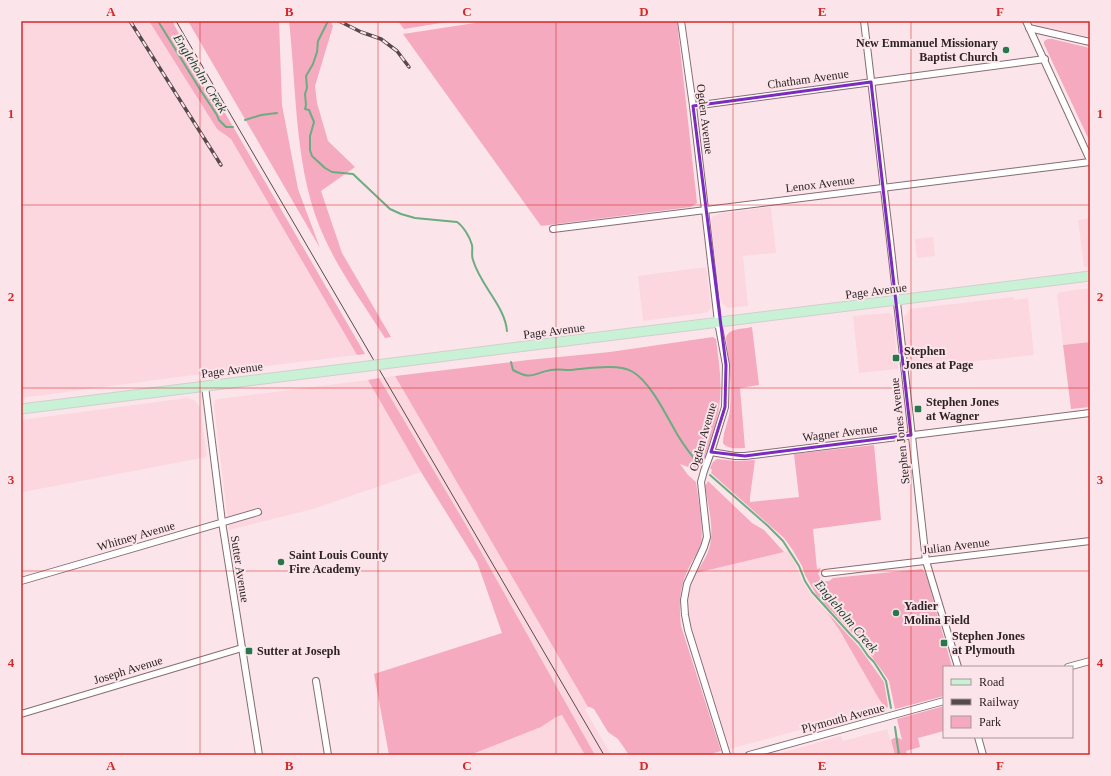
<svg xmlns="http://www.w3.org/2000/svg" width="1111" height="776" viewBox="0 0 1111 776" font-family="Georgia,serif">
<rect width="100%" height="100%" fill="#fce5ea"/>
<!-- built -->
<g fill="#fcd7e0">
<path d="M 21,21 L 149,21 L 217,129 L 231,139 L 357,355 L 209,373 L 21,398 Z"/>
<path d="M 1032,21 L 1090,21 L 1090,37 L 1038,26 Z"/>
<path d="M 771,207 L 776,253 L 743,256 L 748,306 L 728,308 L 722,303 L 720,297 L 711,221 L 712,217 L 721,213 Z"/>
<path d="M 1090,218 L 1090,267 L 1084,267 L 1078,220 Z"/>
<path d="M 933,237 L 935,256 L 917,258 L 915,239 Z"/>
<path d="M 706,267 L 711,307 L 709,311 L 704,313 L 643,321 L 638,276 Z"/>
<path d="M 1090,288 L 1090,342 L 1063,345 L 1057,295 L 1060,292 Z"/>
<path d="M 1013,297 L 1014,300 L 1028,298 L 1034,355 L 908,368 L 904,317 L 910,309 Z"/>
<path d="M 888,313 L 891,314 L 893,318 L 898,369 L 859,373 L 853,316 Z"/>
<path d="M 395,376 L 580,694 L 588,707 L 585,709 L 611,755 L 595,755 L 466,525 L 379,378 Z"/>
<path d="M 368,380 L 421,472 L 313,509 L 229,530 L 214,406 L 215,400 L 218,399 Z"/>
<path d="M 187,398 L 194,400 L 200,407 L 207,457 L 23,492 L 21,486 L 21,420 Z"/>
<path d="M 788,551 L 795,563 L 801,578 L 810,593 L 827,612 L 840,631 L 885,707 L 730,749 L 692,629 L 689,614 L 688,601 L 691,586 L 696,573 Z"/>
<path d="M 563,715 L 585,755 L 470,755 L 541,727 L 556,717 Z"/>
<path d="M 887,729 L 895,755 L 774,755 L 841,736 L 843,741 Z"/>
</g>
<!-- green -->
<g fill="#f5aabf">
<path d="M 149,21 L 172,21 L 200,71 L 196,74 L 216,106 L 221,106 L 365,354 L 357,355 L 231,139 L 217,129 Z"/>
<path d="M 188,21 L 279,21 L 282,105 L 298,189 L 320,248 Z"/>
<path d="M 289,21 L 330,21 L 333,26 L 315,86 L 317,103 L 328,141 L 355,167 L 321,191 L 342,253 L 391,337 L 385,338 C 365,306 341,274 325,239 C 294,174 297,92 289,21 Z"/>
<path d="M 398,21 L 453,21 L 404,29 Z"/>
<path d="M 488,21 L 677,21 L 697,203 L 691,207 L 541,226 L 403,34 Z"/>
<path d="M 1048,39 L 1052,39 L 1090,48 L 1090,142 L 1044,44 L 1044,41 Z"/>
<path d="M 752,327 L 759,385 L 740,388 L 745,448 C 738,448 728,450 723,443 C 723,431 729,421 730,409 C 732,385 729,362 726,338 C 728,328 744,329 752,327 Z"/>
<path d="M 713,337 L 716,339 C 718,358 722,378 720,398 C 719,420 711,441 703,461 L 700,460 L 696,470 L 680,464 L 688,475 L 696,482 C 698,497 704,530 701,543 C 698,554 690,563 686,574 C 679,591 679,608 681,626 L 721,751 L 707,755 L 629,755 L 618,739 L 608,732 L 594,709 L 590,707 L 588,707 L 395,376 L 528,360 L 610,352 Z"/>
<path d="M 1090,342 L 1090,407 L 1071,409 L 1063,345 Z"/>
<path d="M 379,378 L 466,525 L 595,755 L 585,755 L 562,715 L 556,717 L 541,727 L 470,755 L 389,755 L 374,674 L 502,633 L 477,562 L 421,472 L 368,380 Z"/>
<path d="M 874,445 L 881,520 L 813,529 L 817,569 L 821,568 L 818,574 L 822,581 L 829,581 L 833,578 L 922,569 L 926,574 L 952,667 L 944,667 L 944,696 L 895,709 L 889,681 L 885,675 L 862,643 L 817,596 L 805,575 L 802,566 L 792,549 L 784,538 L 711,473 L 712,470 L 710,468 L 713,462 L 717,459 L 736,461 L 755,460 L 750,497 L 750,502 L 799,497 L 794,454 Z"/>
<path d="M 708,481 L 752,523 L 764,530 L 784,552 L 696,573 C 701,565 706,558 709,549 C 715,529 708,506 705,486 Z"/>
<path d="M 827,612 L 859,647 L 884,682 L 888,706 L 887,708 L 885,707 L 879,699 L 840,631 Z"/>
<path d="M 944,706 L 944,731 L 918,738 L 920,747 L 906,751 L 907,755 L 895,755 L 891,740 L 894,738 L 899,738 L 902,740 L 897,719 Z"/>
</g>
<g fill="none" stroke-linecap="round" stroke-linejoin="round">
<!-- stream -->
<g stroke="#6cac82" stroke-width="2">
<path d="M 158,21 L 201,91 L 217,115 L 219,120 L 226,127 L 233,127"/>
<path d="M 328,21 L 318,41 L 317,52 L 313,64 L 306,76 L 307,88 L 305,94 L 306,105 L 305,109 L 309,110 L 314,122 L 310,136 L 310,150 L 312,156 L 325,168 L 332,172 L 353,174 L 390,209 L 401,214 L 415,218 L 457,222 C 463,226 470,237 472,245 C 473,250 471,255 473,260 C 480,285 505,306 507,331"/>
<path d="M 245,120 L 261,115 L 277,113"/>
<path d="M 511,362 L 513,370 C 533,381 532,373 551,370 C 557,369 563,370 569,370 C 585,369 619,363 633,372 C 651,383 666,415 677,434 C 683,444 691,455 699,464"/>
<path d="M 710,475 L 768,526 L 783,541 L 799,566 L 805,581 L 812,592 L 851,635 L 859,643 L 868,656 L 874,662 L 886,681 L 891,708"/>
<path d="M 895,727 L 899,755"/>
</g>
<defs>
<g id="minor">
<path d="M 681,21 L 693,106 L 718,322 L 726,365 L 725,407 L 711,452 L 704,471 L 701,482 L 707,537 L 704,547 L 687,584 L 684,600 L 685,615 L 688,630 L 727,755"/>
<path d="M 864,21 L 890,240 L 926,561 L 958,667"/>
<path d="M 1026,21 L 1090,160"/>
<path d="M 1029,28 L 1090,42"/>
<path d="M 693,106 L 1045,59"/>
<path d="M 553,229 L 1090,162"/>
<path d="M 205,386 L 222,522 L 259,755"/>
<path d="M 711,452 L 735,456 L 745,456 L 1090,413"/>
<path d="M 825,573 L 1090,541"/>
<path d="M 21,581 L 258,512"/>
<path d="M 1068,667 L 1090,661"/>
<path d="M 316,681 L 328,755"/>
<path d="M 21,714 L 242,648"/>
<path d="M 978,737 L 983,755"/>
<path d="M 749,755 L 944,701"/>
</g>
<g id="primary">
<path d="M 526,346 L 1090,276"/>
<path d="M 21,409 L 368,366"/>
</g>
</defs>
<!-- minor casing -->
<use href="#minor" stroke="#866d74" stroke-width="8"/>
<!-- primary casing -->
<use href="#primary" stroke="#d1cfcf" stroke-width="11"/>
<!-- minor -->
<use href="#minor" stroke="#fff" stroke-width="6"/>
<!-- primary -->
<use href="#primary" stroke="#c8f1d5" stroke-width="9"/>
<!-- tram -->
<path stroke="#564a4c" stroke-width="1" d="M 176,21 L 604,755"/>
<defs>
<g id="rail">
<path d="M 130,21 L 221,165"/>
<path d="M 339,21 L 361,32 L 381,39 L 397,51 L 409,67"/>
</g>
</defs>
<!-- rail casing -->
<use href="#rail" stroke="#564a4c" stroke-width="3.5"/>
<!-- rail -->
<use href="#rail" stroke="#fce5ea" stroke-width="2" stroke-dasharray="6" stroke-linecap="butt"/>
<defs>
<path id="primary-bridge" d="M 368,366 L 526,346"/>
</defs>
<!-- primary-bridge casing -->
<use href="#primary-bridge" stroke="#d1cfcf" stroke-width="11" stroke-linecap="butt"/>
<!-- primary-bridge -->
<use href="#primary-bridge" stroke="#c8f1d5" stroke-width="9"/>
</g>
<!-- marked area -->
<path fill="none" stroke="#7b2cbf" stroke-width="3" stroke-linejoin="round" d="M 871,82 L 911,435 L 745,456 L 711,452 L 725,407 L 726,365 L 693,106 Z"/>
<!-- grid -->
<path fill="none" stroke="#d62828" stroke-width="1" stroke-opacity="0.55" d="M 200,21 L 200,755M 378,21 L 378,755M 556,21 L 556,755M 733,21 L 733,755M 911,21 L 911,755M 21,205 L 1090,205M 21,388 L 1090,388M 21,571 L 1090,571"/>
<!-- markers -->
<g fill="#26784a" stroke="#fce5ea" stroke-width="1.5">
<circle cx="1006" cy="50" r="4"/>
<rect x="892" y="354" width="8" height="8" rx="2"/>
<rect x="914" y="405" width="8" height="8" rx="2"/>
<circle cx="281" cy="562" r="4"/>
<circle cx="896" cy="613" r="4"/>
<rect x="940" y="639" width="8" height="8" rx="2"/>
<rect x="245" y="647" width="8" height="8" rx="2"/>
</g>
<g text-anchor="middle" stroke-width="4" stroke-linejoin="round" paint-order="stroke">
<!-- poi labels -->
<g font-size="12" font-weight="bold" fill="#2d2325" stroke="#fce5ea" text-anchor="start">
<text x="998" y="47" text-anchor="end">New Emmanuel Missionary<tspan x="998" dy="14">Baptist Church</tspan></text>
<text x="904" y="355">Stephen<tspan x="904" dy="14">Jones at Page</tspan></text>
<text x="926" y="406">Stephen Jones<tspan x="926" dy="14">at Wagner</tspan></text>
<text x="289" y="559">Saint Louis County<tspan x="289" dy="14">Fire Academy</tspan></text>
<text x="904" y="610">Yadier<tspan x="904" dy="14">Molina Field</tspan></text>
<text x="952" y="640">Stephen Jones<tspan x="952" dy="14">at Plymouth</tspan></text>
<text x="257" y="655">Sutter at Joseph</text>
</g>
<!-- street labels -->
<g font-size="12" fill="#2d2325" stroke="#fce5ea">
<text transform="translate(808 79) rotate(-8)" y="4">Chatham Avenue</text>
<text transform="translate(705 119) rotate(83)" y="4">Ogden Avenue</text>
<text transform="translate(820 184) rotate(-7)" y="4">Lenox Avenue</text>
<text transform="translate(876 291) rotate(-7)" y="4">Page Avenue</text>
<text transform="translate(554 331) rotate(-7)" y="4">Page Avenue</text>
<text transform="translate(232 370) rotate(-7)" y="4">Page Avenue</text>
<text transform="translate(900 431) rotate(-96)" y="4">Stephen Jones Avenue</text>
<text transform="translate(840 433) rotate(-7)" y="4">Wagner Avenue</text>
<text transform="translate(703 437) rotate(-74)" y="4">Ogden Avenue</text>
<text transform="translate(136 536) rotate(-16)" y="4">Whitney Avenue</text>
<text transform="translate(956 546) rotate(-7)" y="4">Julian Avenue</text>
<text transform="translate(240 569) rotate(81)" y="4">Sutter Avenue</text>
<text transform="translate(128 670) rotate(-17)" y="4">Joseph Avenue</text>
<text transform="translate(843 718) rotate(-15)" y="4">Plymouth Avenue</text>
</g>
<!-- water labels -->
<g font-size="13" font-style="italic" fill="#153e26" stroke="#fce5ea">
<text transform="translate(201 73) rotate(58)" y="5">Engleholm Creek</text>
<text transform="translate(847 616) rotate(50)" y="5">Engleholm Creek</text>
</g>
</g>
<!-- border -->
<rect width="1111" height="776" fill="none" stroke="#fce5ea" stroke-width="44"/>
<!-- legend -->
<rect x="943" y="666" width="130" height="72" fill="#fce5ea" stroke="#a9979b"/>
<rect x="951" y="679" width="20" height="6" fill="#c8f1d5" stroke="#a9979b"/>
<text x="979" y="686" font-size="12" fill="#2d2325">Road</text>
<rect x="951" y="699" width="20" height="6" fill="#564a4c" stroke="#a9979b"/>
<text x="979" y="706" font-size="12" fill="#2d2325">Railway</text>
<rect x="951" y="716" width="20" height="12" fill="#f5aabf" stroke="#a9979b"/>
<text x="979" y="726" font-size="12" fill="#2d2325">Park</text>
<rect x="22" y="22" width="1067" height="732" fill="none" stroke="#d62828" stroke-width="1.5"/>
<g font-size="13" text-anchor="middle" font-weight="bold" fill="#d62828">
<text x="111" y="16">A</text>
<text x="289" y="16">B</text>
<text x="467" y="16">C</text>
<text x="644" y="16">D</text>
<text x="822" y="16">E</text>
<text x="1000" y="16">F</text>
<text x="11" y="118">1</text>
<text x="1100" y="118">1</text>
<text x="11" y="301">2</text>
<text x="1100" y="301">2</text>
<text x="11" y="484">3</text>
<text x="1100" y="484">3</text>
<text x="11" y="667">4</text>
<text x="1100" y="667">4</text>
<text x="111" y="770">A</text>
<text x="289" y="770">B</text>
<text x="467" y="770">C</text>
<text x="644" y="770">D</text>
<text x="822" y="770">E</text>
<text x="1000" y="770">F</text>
</g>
</svg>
